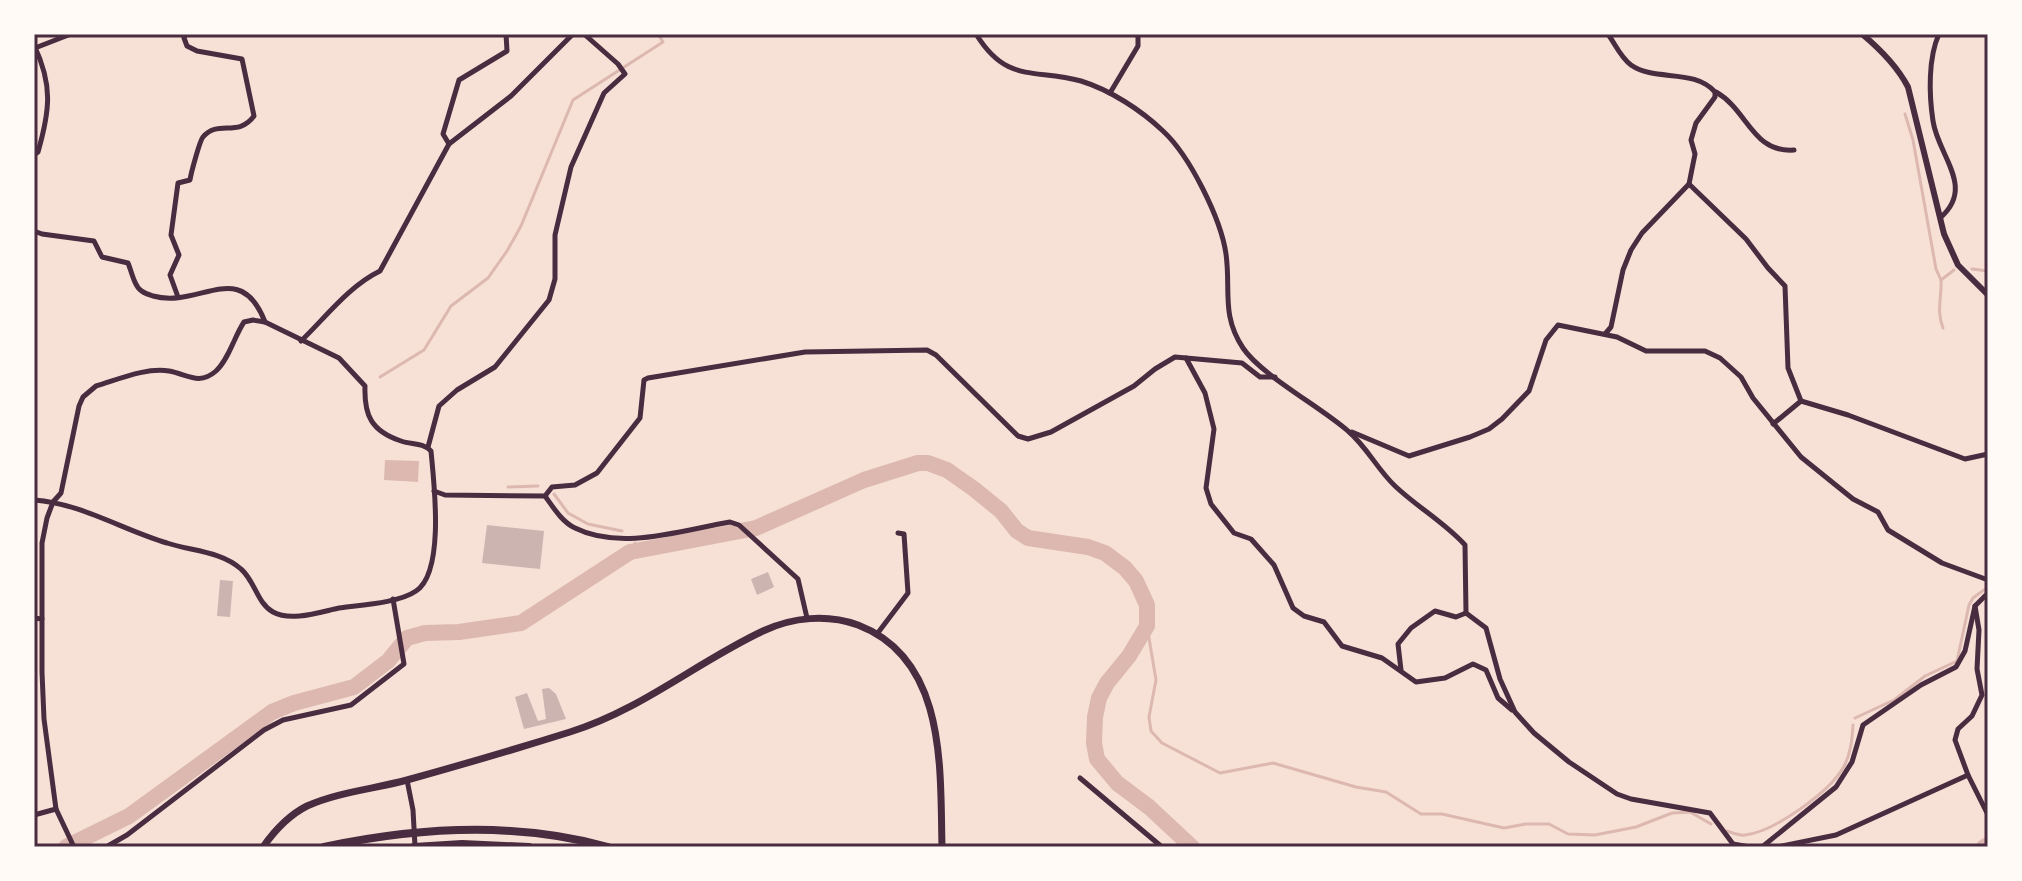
<svg xmlns="http://www.w3.org/2000/svg" width="2022" height="881" viewBox="0 0 2022 881" font-family="'Archivo Narrow',sans-serif">
<rect width="100%" height="100%" fill="#f7e1d7"/>
<!-- water -->
<path fill="#dcb8b0" d="M 385,460 L 419,461 L 418,482 L 384,480 Z"/>
<g fill="none" stroke-linecap="round" stroke-linejoin="round">
<!-- stream -->
<g stroke="#dcb8b0" stroke-width="3">
<path d="M 1905,114 L 1913,140 L 1936,269 L 1941,280"/>
<path d="M 1972,269 L 1988,271"/>
<path d="M 1943,328 C 1936,310 1942,298 1941,280 L 1954,270"/>
<path d="M 380,377 L 424,350 L 451,306 L 488,278 L 507,251 L 521,226 L 573,100 L 663,42 L 658,34"/>
<path d="M 508,487 L 538,486"/>
<path d="M 554,494 L 568,513 L 588,524 L 622,531"/>
<path d="M 635,543 L 642,550"/>
<path d="M 1147,626 L 1156,680 L 1149,717 L 1151,731 L 1162,743 L 1220,773 L 1273,763 L 1356,787 L 1386,792 L 1421,814 L 1442,814 L 1504,828 L 1526,824 L 1549,824 L 1568,834 L 1595,835 L 1636,827 L 1672,813 L 1690,812 L 1711,824"/>
<path d="M 1855,718 L 1894,700 L 1925,676 L 1957,661 L 1969,605 L 1973,598 L 1988,587"/>
<path d="M 1727,831 C 1733,833 1739,836 1745,835 C 1774,832 1829,792 1843,768 C 1851,754 1852,740 1853,725"/>
</g>
<!-- river -->
<g stroke="#dcb8b0" stroke-width="16">
<path d="M 66,847 L 129,816 L 272,712 L 294,703 L 354,687 L 388,661 L 407,638 L 425,633 L 459,632 L 521,623 L 630,552 L 756,528 L 864,480 L 918,463 L 928,463 L 947,470 L 974,489 L 1001,511 L 1017,531 L 1028,538 L 1088,547 L 1105,553 L 1125,568 L 1136,581 L 1147,605 L 1147,626 L 1129,656 L 1107,683 L 1099,698 L 1095,717 L 1094,743 L 1097,759 L 1117,783 L 1149,807 L 1192,847"/>
<path d="M 1984,847 L 1988,845"/>
</g>
</g>
<!-- building -->
<g fill="#ccb4b1">
<path d="M 487,525 L 544,531 L 540,569 L 482,563 Z"/>
<path d="M 768,572 L 774,587 L 757,595 L 751,579 Z"/>
<path d="M 220,580 L 233,581 L 230,617 L 217,616 Z"/>
<path d="M 549,688 L 556,694 L 566,719 L 524,729 L 515,697 L 527,693 L 538,721 L 546,719 L 542,689 Z"/>
</g>
<g fill="none" stroke-linecap="round" stroke-linejoin="round">
<!-- minor -->
<g stroke="#4a2c40" stroke-width="5">
<path d="M 976,34 C 1007,84 1033,68 1081,81 C 1110,90 1141,110 1163,131 C 1190,156 1221,219 1226,254 C 1231,290 1221,315 1243,348 C 1261,375 1321,407 1348,431 C 1367,447 1377,469 1395,486 C 1417,507 1444,522 1465,545 L 1466,613 L 1486,628 L 1500,679 L 1515,712 L 1534,733 L 1569,762 L 1617,794 L 1631,799 L 1710,813 L 1733,844 L 1750,847"/>
<path d="M 1939,34 C 1928,58 1929,95 1933,121 C 1938,156 1976,187 1940,218"/>
<path d="M 34,45 C 53,85 50,110 38,152 L 34,155"/>
<path d="M 35,48 L 71,34"/>
<path d="M 1716,92 C 1748,110 1752,153 1794,150"/>
<path d="M 1110,93 L 1138,46 L 1138,34"/>
<path d="M 449,144 L 443,134 L 459,80 L 507,51 L 506,34"/>
<path d="M 1689,184 L 1746,239 L 1768,268 L 1785,286 L 1788,368 L 1801,401"/>
<path d="M 34,231 L 42,234 L 94,241 L 102,257 L 128,263 C 131,270 133,280 137,286 C 140,292 147,294 153,296 C 200,309 240,257 265,322"/>
<path d="M 178,297 L 170,275 L 179,255 L 171,235 L 178,183 L 190,180 C 191,173 200,140 203,137 C 218,119 238,138 254,116 L 242,59 L 197,51 L 187,46 L 184,38 L 186,34"/>
<path d="M 1605,334 L 1611,327 L 1623,270 L 1631,250 L 1642,233 L 1689,184 L 1695,154 L 1691,140 L 1696,123 L 1715,97 L 1715,92 C 1694,68 1655,82 1631,65 C 1621,58 1615,44 1608,34"/>
<path d="M 301,341 C 326,317 349,286 380,271 L 449,144 L 511,96 L 573,34"/>
<path d="M 1186,358 L 1205,393 L 1214,429 L 1206,488 L 1211,504 L 1234,533 L 1251,539 L 1274,565 L 1293,608 L 1304,616 L 1324,622 L 1342,646 L 1382,658 L 1416,682 L 1445,678 L 1473,664 L 1486,670 L 1498,698 L 1512,710"/>
<path d="M 1773,424 L 1801,401 L 1848,415 L 1965,459 L 1988,454"/>
<path d="M 1352,432 L 1409,456 L 1470,437 L 1489,429 L 1502,419 L 1529,391 L 1546,340 L 1558,325 L 1617,337 L 1646,351 L 1705,351 L 1720,358 L 1741,377 L 1753,398 L 1801,457 L 1853,499 L 1878,512 L 1888,530 L 1942,563 L 1988,580"/>
<path d="M 428,447 L 439,406 L 457,390 L 495,367 L 549,300 L 555,279 L 555,235 L 571,167 L 604,93 L 625,74 L 618,64 L 584,34"/>
<path d="M 434,491 L 445,495 L 545,496 L 552,487 L 575,485 L 597,473 L 640,418 L 644,380 L 648,378 L 805,352 L 927,350 L 936,355 L 1018,436 L 1028,439 L 1051,432 L 1134,386 L 1155,369 L 1175,357 L 1242,363 L 1260,377 L 1275,377"/>
<path d="M 545,496 C 553,507 562,522 575,528 C 621,551 682,530 730,522 L 739,525 L 798,579 L 807,618"/>
<path d="M 34,500 C 80,503 123,530 167,543 C 191,551 221,551 241,569 C 255,581 257,603 273,612 C 291,622 320,612 339,608 C 360,605 399,603 416,591 C 445,572 434,483 431,451 C 422,442 412,445 401,441 C 371,431 364,415 365,386 L 339,358 L 265,322 L 253,320 L 244,322 C 234,337 229,359 216,371 C 199,386 187,374 169,371 C 146,367 117,380 96,386 L 83,397 L 79,406 L 61,493 L 53,502 L 47,518 L 42,543 L 42,672 L 44,719 L 56,809 L 74,847"/>
<path d="M 1975,606 L 1979,630 L 1977,669 L 1982,695 L 1972,716 L 1958,729 L 1955,740 L 1968,775 L 1988,815"/>
<path d="M 34,618 L 42,619"/>
<path d="M 877,634 L 908,593 L 904,534 L 898,533"/>
<path d="M 1401,670 L 1398,644 L 1411,628 L 1435,611 L 1456,617 L 1466,613"/>
<path d="M 1080,778 L 1162,847"/>
<path d="M 407,780 L 413,810 L 415,846"/>
<path d="M 34,815 L 56,809"/>
<path d="M 106,847 L 127,835 L 264,730 L 283,720 L 351,705 L 404,664 L 393,599"/>
<path d="M 1762,847 L 1836,787 L 1852,762 L 1863,725 L 1921,685 L 1956,667 L 1965,651 L 1975,606 L 1988,593"/>
<path d="M 1777,847 L 1836,835 L 1968,775"/>
</g>
<!-- secondary -->
<path stroke="#4a2c40" stroke-width="6" d="M 1862,34 C 1880,49 1897,66 1908,87 L 1944,234 L 1958,265 L 1988,295"/>
<!-- primary -->
<path stroke="#4a2c40" stroke-width="7" d="M 263,847 C 275,830 289,815 307,806 C 338,792 374,789 407,780 C 461,765 516,749 570,732 C 641,710 697,662 763,631 C 793,617 827,614 858,625 C 947,659 940,768 942,847"/>
<!-- motorway -->
<g stroke="#4a2c40" stroke-width="8">
<path d="M 324,847 C 418,827 515,821 608,847"/>
<path d="M 414,847 L 462,844 L 529,847"/>
</g>
</g>
<!-- border -->
<rect width="2022" height="881" fill="none" stroke="#fffaf5" stroke-width="72"/>
<rect x="36" y="36" width="1950" height="809" fill="none" stroke="#4a2c40" stroke-width="3"/>
</svg>
